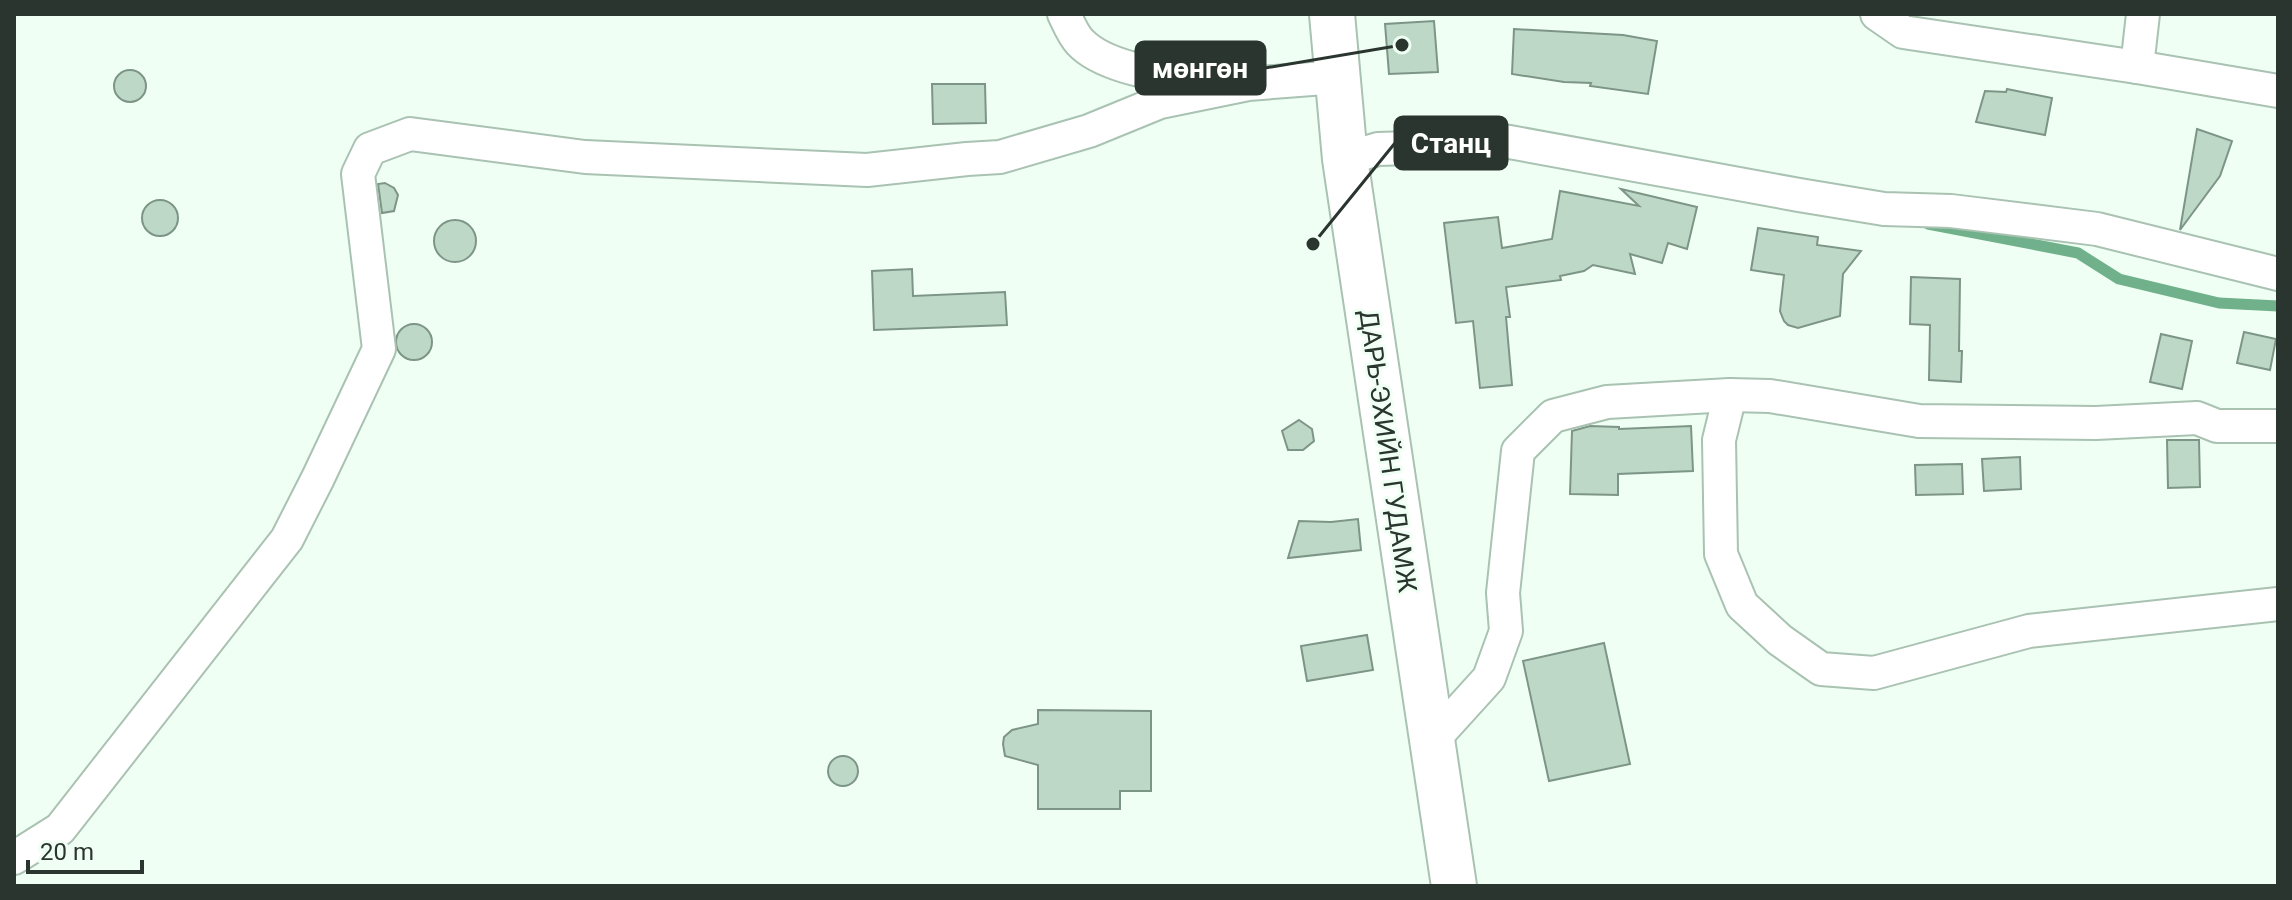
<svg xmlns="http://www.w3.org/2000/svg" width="2292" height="900" viewBox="0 0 2292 900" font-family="Roboto,sans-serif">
<rect width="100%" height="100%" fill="#effff4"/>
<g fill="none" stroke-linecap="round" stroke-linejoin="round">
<!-- stream -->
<path stroke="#70b18b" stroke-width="11" d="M 1928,224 L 2078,253 L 2119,279 L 2219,303 L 2278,306"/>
</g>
<!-- building -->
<g fill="#bed8c7" stroke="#7d9586" stroke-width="2">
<path d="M 1434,21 L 1438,72 L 1389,74 L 1385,24 Z"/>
<path d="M 1514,29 L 1623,35 L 1657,41 L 1648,94 L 1590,86 L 1591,83 L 1564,82 L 1512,74 Z"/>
<circle cx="130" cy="86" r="16"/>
<path d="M 932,84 L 985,84 L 986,123 L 933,124 Z"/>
<path d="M 2007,89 L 2052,98 L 2045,135 L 1976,122 L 1985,91 L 2006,92 Z"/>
<path d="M 2197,129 L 2232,141 L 2220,176 L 2180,230 Z"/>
<path d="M 385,183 L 394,188 L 398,195 L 394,211 L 382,213 L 378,184 Z"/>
<path d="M 1621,189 L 1697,207 L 1687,249 L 1668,243 L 1662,263 L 1630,254 L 1635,274 L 1593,265 L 1584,271 L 1560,276 L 1561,280 L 1506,287 L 1510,317 L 1506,317 L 1512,385 L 1480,388 L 1473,321 L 1456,323 L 1444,223 L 1498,217 L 1502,248 L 1552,239 L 1560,191 L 1639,206 Z"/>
<circle cx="160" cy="218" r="18"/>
<circle cx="455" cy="241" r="21"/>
<path d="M 1758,228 L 1818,237 L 1817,245 L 1861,251 L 1843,274 L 1840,316 L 1798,328 L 1788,325 L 1784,321 L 1780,311 L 1784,275 L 1751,270 Z"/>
<path d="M 912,269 L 913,296 L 1005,292 L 1007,325 L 874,330 L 872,271 Z"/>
<path d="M 1911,277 L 1960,279 L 1959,351 L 1962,351 L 1961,382 L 1929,380 L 1930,325 L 1910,324 Z"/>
<circle cx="414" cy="342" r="18"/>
<path d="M 2244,332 L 2276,339 L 2270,370 L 2237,363 Z"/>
<path d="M 2161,334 L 2192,341 L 2182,389 L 2150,382 Z"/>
<path d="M 1299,420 L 1312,429 L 1314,441 L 1303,450 L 1288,450 L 1282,431 Z"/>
<path d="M 1590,426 L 1619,427 L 1619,429 L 1691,426 L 1693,471 L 1618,474 L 1618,495 L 1570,494 L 1572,431 Z"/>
<path d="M 2167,440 L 2199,440 L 2200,487 L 2168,488 Z"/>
<path d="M 2020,457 L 2021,489 L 1984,491 L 1982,459 Z"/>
<path d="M 1962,464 L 1963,494 L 1916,495 L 1915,465 Z"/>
<path d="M 1358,519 L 1361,550 L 1288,558 L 1299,521 L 1331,522 Z"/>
<path d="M 1367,635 L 1373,670 L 1307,681 L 1301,646 Z"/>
<path d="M 1604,643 L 1630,764 L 1549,781 L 1523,661 Z"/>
<path d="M 1038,710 L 1151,711 L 1151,791 L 1120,791 L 1120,809 L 1038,809 L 1038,765 L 1005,756 L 1003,744 L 1004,737 L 1012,730 L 1038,724 Z"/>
<circle cx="843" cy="771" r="15"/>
</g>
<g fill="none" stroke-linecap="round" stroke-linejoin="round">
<defs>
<g id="minor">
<path d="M 1064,14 C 1068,22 1073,35 1080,42 C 1106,70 1176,78 1213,81"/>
<path d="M 1877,14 L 1903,32 L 2137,67 L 2278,91"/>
<path d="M 2137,67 L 2143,14"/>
<path d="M 1345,159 L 1378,149 L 1410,148 L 1468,140 L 1504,141 L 1799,195 L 1884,209 L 1951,211 L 2097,229 L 2278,274"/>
<path d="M 1730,395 L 1719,440 L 1721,554 L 1742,605 L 1780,640 L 1821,669 L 1874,673 L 2029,631 L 2278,604"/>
<path d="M 1431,742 L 1489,678 L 1506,631 L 1503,593 L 1518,451 L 1553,416 L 1607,402 L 1730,395 L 1770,396 L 1919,421 L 2096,423 L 2197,418 L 2217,426 L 2278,426"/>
<path d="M 14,858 L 60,829 L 287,539 L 318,478 L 379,349 L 358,174 L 370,149 L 410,134 L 585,157 L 867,170 L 967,159 L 1000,157 L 1089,131 L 1160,102 L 1248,84 L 1338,77"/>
</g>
<path id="secondary" d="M 1332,14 L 1345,159 L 1454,886"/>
</defs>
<!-- minor casing -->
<use href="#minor" stroke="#a9c2b2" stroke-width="36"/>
<!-- secondary casing -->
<use href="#secondary" stroke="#a9c2b2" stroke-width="48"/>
<!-- minor -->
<use href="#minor" stroke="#fff" stroke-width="32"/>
<!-- secondary -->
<use href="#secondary" stroke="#fff" stroke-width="44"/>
</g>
<g text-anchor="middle" stroke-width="6" stroke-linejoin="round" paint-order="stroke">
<!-- street labels -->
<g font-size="26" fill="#2b352f" stroke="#effff4">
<text transform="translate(1388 451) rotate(82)" y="9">ДАРЬ-ЭХИЙН ГУДАМЖ</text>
</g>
</g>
<!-- callouts -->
<path fill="none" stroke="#2b352f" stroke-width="3" d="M1402 45L1265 68M1313 244L1395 143"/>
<g fill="#2b352f" stroke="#effff4" stroke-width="3">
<circle cx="1402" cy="45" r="8"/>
<circle cx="1313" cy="244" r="8"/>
</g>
<g fill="#2b352f" stroke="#2b352f" stroke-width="3">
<rect x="1136" y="42" width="129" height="52" rx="8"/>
<rect x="1395" y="117" width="112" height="52" rx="8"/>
</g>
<g font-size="28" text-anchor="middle" font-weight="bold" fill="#fff">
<text x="1200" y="78">мөнгөн</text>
<text x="1451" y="153">Станц</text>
</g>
<!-- border -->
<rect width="2292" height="900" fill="none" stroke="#2b352f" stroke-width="32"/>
<!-- scale -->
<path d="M28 860v12h114v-12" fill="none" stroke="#2b352f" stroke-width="4"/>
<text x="40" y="860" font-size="24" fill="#2b352f" stroke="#effff4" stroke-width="6" paint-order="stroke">20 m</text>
</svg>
